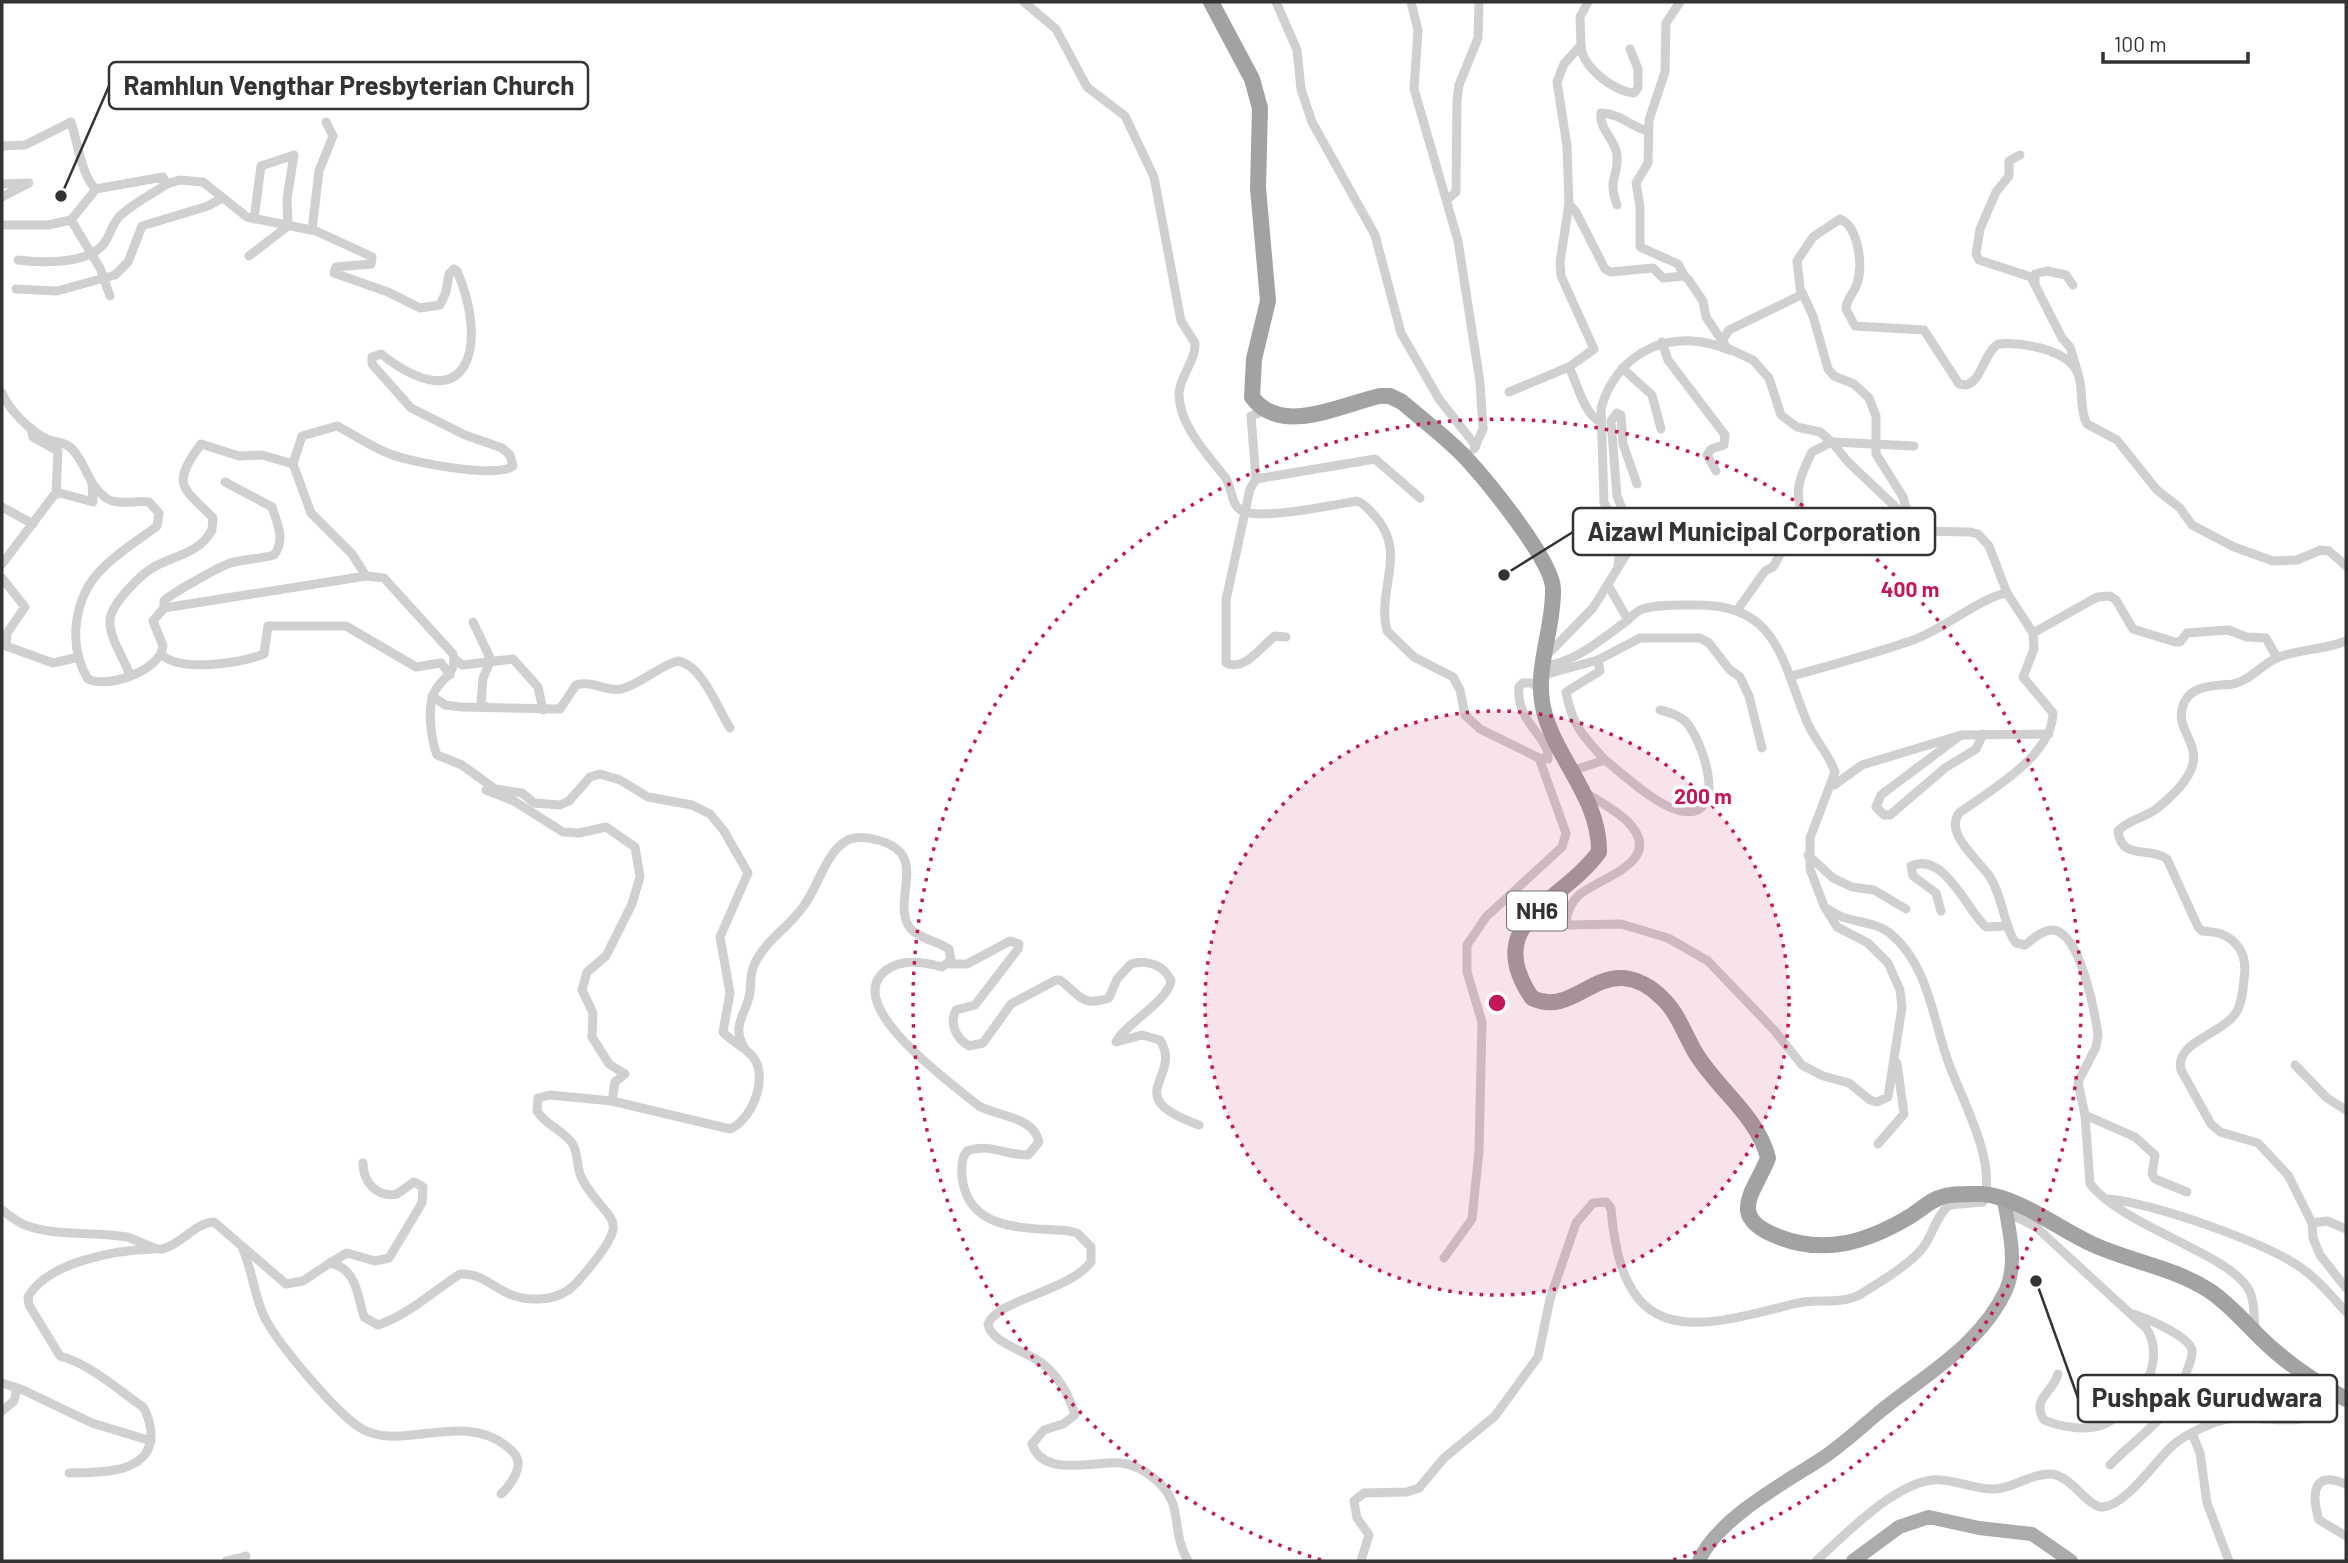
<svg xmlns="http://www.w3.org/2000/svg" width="2348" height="1563" viewBox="0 0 2348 1563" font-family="Barlow,sans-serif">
<rect width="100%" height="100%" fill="#fff"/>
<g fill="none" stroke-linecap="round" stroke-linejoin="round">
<!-- minor -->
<g stroke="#d0d0d0" stroke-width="9">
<path d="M 1024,2 L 1056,29 L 1087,87 L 1125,116 L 1154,177 L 1181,321 L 1195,343 C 1196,361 1179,377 1179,394 C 1179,425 1207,454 1225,477 C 1233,488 1230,508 1245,512 C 1267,519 1332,505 1357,501 C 1364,503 1368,509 1374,515 C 1409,553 1376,588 1387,631 L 1414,657 L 1453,677 L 1460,690 L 1465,715 L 1480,729 L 1539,758 L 1566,833 L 1562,847 L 1486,917 L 1467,945 L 1467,972 L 1482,1022 L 1479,1151 L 1472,1219 L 1444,1258"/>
<path d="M 1276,2 L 1297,50 L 1301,89 L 1312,122 L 1375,235 L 1401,333 L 1439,399 L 1476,446"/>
<path d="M 1411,2 L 1418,30 L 1414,89 L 1458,241 L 1480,382 L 1483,429 L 1474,449"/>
<path d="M 1588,2 L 1580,17 L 1581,45 L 1564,64 L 1557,82 L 1567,146 L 1569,204 L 1576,212 L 1605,269 L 1611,272 L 1653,268 L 1663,278 L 1683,276 L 1688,279 L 1703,301 L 1706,317 L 1727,348 L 1753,360 L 1769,378 L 1781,415 L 1797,427 L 1820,432 L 1832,442 L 1848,462 L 1921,531 L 1970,532 L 1978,534 L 1989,546 L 2007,593 L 2033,633 L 2034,649 L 2023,677 L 2053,713 C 2052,756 1991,790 1959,813 C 1944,834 1979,860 1990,877 C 2003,897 2004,928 2016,943 L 2025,945 C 2033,939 2042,930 2053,930 C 2080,932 2095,1012 2098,1035 L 2096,1047 L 2078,1082 L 2085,1115 L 2090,1184 C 2125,1228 2233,1254 2250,1292 C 2255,1303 2254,1318 2255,1330"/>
<path d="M 1680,2 L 1666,23 L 1665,72 L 1649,120 L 1648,163 L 1636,183 L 1640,207 L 1640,247 L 1678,264 L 1685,277"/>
<path d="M 1581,45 C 1581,66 1614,92 1634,93 L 1638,88 L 1638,69 L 1630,49"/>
<path d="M 2,146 L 25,145 L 71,122 C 77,140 82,178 96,189"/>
<path d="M 2020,155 L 2009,161 L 2009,176 L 1996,192 L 1980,229 L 1976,254 L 1979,260 L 2031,277 L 2062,338 L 2070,347 L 2077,370"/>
<path d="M 2,184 L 29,183 L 2,197"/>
<path d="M 1447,200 L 1456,192 L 1457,100 L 1459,85 L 1478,38 L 1479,2"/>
<path d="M 1617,205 C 1607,178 1619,177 1617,155 C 1615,138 1599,130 1601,113 C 1622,114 1629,126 1648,131"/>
<path d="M 71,220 L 100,268 L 110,296"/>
<path d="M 2,225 L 48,225 L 71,220 L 96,189 L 163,177 L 167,184 L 180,180 L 203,182 L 247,217 L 316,231 L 366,254 L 372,257 L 371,264 L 336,267 L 334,273 L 388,292 L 420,308 L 440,305 L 446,292 L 449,274 L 454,269 L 457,271 C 489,345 469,423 381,354 L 372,357 L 372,364 L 411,408 L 465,435 L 502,448 L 510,455 L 513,466 C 497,479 410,462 390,454 C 371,447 355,435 337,426 L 302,436 L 293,464 L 311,513 L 352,554 L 366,576"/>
<path d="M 312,230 L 319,171 L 333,136 L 326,122"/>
<path d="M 249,256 L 288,226 L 287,199 L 294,155 L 261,166 L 254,219"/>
<path d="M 18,260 C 41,263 90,265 105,242 C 111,233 112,223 121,215 C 134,203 152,194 167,184"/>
<path d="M 2035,283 L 2035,274 L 2047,271 L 2066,275 L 2073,285"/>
<path d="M 16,289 L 57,291 L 115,275 L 128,262 L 142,226 L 208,206 L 222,198"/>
<path d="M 1802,292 L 1813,316 L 1828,369 L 1834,376 L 1854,384 L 1869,398 L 1876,416 L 1876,454 L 1903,497 L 1908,515"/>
<path d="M 1722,341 L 1729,330 L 1801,295 L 1797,261 L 1813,237 L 1840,219 C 1859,227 1863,266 1857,284 C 1854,293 1846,299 1846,309 L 1855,326 L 1924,330 L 1959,384 L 1966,385 C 1982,381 1983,354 1998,344 C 2021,342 2069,349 2078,374 C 2084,390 2079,410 2087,424 L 2117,440 L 2157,490 L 2180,508 L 2192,525 L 2234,547 L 2273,561 L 2297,560 L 2321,550 L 2329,551 L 2346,566"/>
<path d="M 1662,342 L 1668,360 L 1725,435 L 1724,445 L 1711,449 L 1707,455 L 1716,471"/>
<path d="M 1569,367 C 1577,383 1584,415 1601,422"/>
<path d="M 1622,368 L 1652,395 L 1661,429"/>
<path d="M 1509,392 L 1569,367 L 1594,349 L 1561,276 L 1560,262 L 1569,204"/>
<path d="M 2,393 C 9,410 30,431 47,439 C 56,443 64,441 72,449 C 86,463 87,484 106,498 C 117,506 136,500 149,502 L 159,513 L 157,526 C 139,540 118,552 102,569 C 74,596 67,646 88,679 C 109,689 161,670 163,646 L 153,621 L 164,608 L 366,576 L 384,578 L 453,654 C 458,674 441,677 434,693 C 427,709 431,739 437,755 L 462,765 L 495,789 L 522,793 L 534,803 L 560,805 L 569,801 L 590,777 L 600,774 L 620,780 L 648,797 L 692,805 L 710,814 L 724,831 L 748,873 L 720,937 L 730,993 L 723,1032 C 732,1042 745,1047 753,1057 C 769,1077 752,1120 730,1129 L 612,1101 L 550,1095 L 538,1098 L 537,1111 C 545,1125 563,1130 572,1143 C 579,1153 576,1168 582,1179 C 608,1225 633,1214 590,1267 C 575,1286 565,1298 539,1299 C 498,1301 490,1272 460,1274 C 432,1292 410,1314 378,1325 L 364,1317 C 357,1294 357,1269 330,1263 L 303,1281 L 286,1284 L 214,1222 C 194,1223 181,1245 162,1249 C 156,1251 136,1239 127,1237 C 93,1231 57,1237 25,1225 C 17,1222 9,1215 2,1210"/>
<path d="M 31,428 L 33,437 L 58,451 L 56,494"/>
<path d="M 1256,479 L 1251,416 L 1266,410"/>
<path d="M 2,507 L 33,524"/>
<path d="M 2,564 L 54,495 L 60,493 L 93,502 L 92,483"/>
<path d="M 1618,566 L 1622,532 L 1604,503 L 1601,408 C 1618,350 1673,326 1729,350"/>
<path d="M 2,578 L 25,607 L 7,633 L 6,646 L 53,663 L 79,657"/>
<path d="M 1608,585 L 1628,620"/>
<path d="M 164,608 L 164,601 C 172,593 219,567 230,563 C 245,559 259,559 274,555 C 286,540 277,523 272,507 L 225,482"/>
<path d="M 1738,609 L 1765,571 L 1773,567 L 1803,514 C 1792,492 1802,472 1812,452 L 1832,442 L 1914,446"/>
<path d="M 473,622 L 491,660 L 483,678 L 481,704 L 487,707"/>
<path d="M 2033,633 L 2097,597 L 2110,596 L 2116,600 L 2133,629 L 2175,642 L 2180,642 L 2187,633 L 2228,630 L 2247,637 L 2266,638 L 2277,658"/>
<path d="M 1286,637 L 1275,636 C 1261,646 1245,672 1226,663 L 1226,600 L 1250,489 L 1256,479 L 1375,459 L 1420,498"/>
<path d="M 2346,641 C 2324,650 2301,649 2279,657 C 2262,663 2252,680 2233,684 C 2218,686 2194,684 2185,701 C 2169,731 2211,745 2185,780 C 2178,791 2165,802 2155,810 C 2143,818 2128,820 2118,831 C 2121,861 2150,846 2167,859 L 2198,927 L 2202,931 C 2216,932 2226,933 2236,944 C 2245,954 2246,967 2244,979 C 2243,990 2242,1002 2237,1011 C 2225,1034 2174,1041 2181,1070 L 2211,1124 L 2220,1132 L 2258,1143 L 2288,1175 L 2312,1223 L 2313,1238 L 2320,1255 L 2346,1288"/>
<path d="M 161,654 C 179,673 241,663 264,654 L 268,626 L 346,626 L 416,667 L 441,663 L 450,675"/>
<path d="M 1545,657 L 1593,608 L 1629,550 L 1631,530 L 1617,496 L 1611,421 L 1617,413 L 1621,415 L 1623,444 L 1637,484"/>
<path d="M 455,659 L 462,665 L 513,659 L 538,687 L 543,710"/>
<path d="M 1598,660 L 1600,671 L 1566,692 C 1572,725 1583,736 1605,760"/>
<path d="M 1540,666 C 1572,665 1599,641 1624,623 C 1629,619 1635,613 1640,610 C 1655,604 1678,605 1693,605 C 1777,602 1781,659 1807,722 C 1814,739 1829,754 1835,772 L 1810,838 L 1810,869 L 1824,906 L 1837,927 L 1868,943 L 1888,963 L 1900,990 L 1902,1007 L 1888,1097 L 1877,1102 L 1870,1100 L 1849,1083 L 1823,1076 L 1802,1065 L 1774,1030 L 1708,961 L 1668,938 L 1621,924 L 1569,925 L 1566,919 C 1568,911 1572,901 1579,895 C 1602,876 1668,861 1626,820 C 1614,809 1598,801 1585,792"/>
<path d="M 130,676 C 125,659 109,639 110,620 C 111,604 140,575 154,567 C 175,555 199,554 212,530 L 213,518 C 183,487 170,486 201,444 L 239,456 L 262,455 L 293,464"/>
<path d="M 1540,676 L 1598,660 L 1640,638 L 1700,638 L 1709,643 L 1729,669 L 1740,677 L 1749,696 L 1762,748"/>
<path d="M 1792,676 C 1832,665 1877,653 1916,639 C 1943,629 1984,596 2007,593"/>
<path d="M 432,696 L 445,705 L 461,707 L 560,709 L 576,685 C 593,680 605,692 621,689 C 642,684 658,666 678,661 C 702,665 718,709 730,728"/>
<path d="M 1961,735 L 1881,795 L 1876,807 L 1884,815 L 1890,815 L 1945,768 L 1976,749 L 1983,734"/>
<path d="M 1539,758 L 1548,759 C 1551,738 1515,722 1519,687 L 1523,683 L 1531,683 L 1540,689"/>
<path d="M 1574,770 L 1605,760 C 1624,775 1658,807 1681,811 C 1731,820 1702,738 1685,721 C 1678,715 1669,712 1660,710"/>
<path d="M 1834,785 L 1862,765 L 1961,735 L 2049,734"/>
<path d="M 486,790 L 514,801 L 563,832 L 579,833 L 606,827 L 635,847 L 640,877 L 632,904 L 606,956 L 587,972 L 582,990 L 593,1013 L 592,1037 L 609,1064 L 625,1074 L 615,1082 L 612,1101"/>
<path d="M 1808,855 L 1833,878 L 1852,887 L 1874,890 L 1906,909"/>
<path d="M 1941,911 L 1936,893 L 1913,876 L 1911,866 C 1944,851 1966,909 1986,927 L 2008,926"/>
<path d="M 950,964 L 967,964 L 1010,941 L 1019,944 L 1018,949 L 975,1005 L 956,1010 C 949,1024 956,1038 969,1046 L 983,1043 L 1011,1004 L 1056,980 L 1060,980 C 1081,996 1081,1007 1109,998 L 1117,979 L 1131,964 C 1146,959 1165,965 1171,981 C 1168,1001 1124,1025 1116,1042 L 1142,1035 L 1160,1040 C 1184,1078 1117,1096 1199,1125"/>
<path d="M 744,1047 C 732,1026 744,1017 749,997 C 752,986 749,976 754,965 C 766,939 790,927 805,904 C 818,886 826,853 846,841 C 854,836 868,837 877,840 C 930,853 893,896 908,925 C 915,938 938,941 949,949 L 951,960 L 942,967 C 925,962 901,958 885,971 C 841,1006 955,1086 979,1106 C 999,1117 1033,1116 1039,1142 L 1028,1155 C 1006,1155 989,1143 967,1151 C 960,1160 961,1172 963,1183 C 973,1233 1029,1227 1069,1231 L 1077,1233 L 1091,1247 L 1091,1262 C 1068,1292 998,1299 988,1324 C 991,1343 1027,1351 1043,1364 C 1060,1378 1069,1394 1075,1415 L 1063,1424 L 1044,1430 L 1032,1444 C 1043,1478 1094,1461 1121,1463 C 1133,1464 1145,1471 1155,1479 C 1186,1505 1169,1528 1188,1561"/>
<path d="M 2295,1065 L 2327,1098 L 2346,1110"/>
<path d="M 2085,1115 L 2135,1137 L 2155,1155 L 2152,1174 L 2155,1179 L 2187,1192"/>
<path d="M 1878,1144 L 1904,1114 L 1897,1063"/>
<path d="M 2108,1199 C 2150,1202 2271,1244 2304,1270 C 2320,1281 2333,1298 2346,1312"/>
<path d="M 2006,1212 L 2036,1227 L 2146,1328 C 2169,1362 2136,1412 2102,1425 C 2085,1431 2060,1427 2044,1420 C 2031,1398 2053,1393 2058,1374"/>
<path d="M 2312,1223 L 2327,1221 L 2346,1229"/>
<path d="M 242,1247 C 253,1271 254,1297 265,1318 C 278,1344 340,1418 364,1430 C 404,1450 462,1412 505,1445 C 511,1450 517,1454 518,1462 C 519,1473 509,1487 501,1494"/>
<path d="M 330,1263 L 347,1253 L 375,1261 L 389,1258 L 422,1203 L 423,1187 L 414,1182 L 397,1194 C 377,1198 363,1182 363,1163"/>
<path d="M 2,1383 L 23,1390 L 92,1423 L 151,1441"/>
<path d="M 2,1411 L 14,1401 L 17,1388"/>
<path d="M 2192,1433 L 2200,1453 L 2207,1503 L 2229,1561"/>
<path d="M 2110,1465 C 2140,1434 2175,1416 2187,1371 C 2189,1365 2193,1356 2192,1350 C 2189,1336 2146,1318 2133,1314"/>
<path d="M 69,1473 C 99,1472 153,1475 151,1432 C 150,1422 148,1415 143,1407 C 117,1389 90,1364 60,1356 L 29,1305 L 28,1297 C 48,1261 118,1250 154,1249"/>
<path d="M 2346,1484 C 2313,1470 2311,1493 2319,1520 L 2346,1536"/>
<path d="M 226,1561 L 246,1556"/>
<path d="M 1361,1561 L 1369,1535 L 1357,1518 L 1354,1501 L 1364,1493 L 1407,1492 L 1419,1488 L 1444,1458 L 1495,1416 L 1538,1357 L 1550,1299 L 1576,1223 L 1593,1203 L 1606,1202 L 1611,1208 C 1622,1344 1686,1333 1793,1304 C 1815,1297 1840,1306 1861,1294 C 1880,1282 1907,1266 1921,1250 C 1933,1236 1935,1217 1949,1205 L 1983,1202 C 1998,1163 1962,1100 1949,1064 C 1933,1021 1929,966 1891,934 C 1873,919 1846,924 1828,909"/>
<path d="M 1816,1561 C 1845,1535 1892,1485 1932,1480 C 1954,1478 1973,1490 1995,1489 C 2014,1488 2032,1473 2051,1474 C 2071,1475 2089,1509 2103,1507 C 2126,1505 2154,1463 2170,1448 C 2182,1436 2200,1428 2216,1422 C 2251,1408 2323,1440 2333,1392"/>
</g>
<!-- primary -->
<g stroke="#ababab" stroke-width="14">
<path d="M 1699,1561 C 1716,1521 1780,1485 1815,1463 C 1838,1449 1857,1431 1877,1414 C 1923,1376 1980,1346 2006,1290 C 2018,1263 2009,1229 2004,1201"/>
<path d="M 1853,1561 L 1899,1527 L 1929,1517 L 1979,1528 L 2032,1534 L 2071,1561"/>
</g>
<!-- trunk -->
<path stroke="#a2a2a2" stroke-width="16" d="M 1211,2 L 1252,79 L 1260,108 L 1258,188 L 1268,301 L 1254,359 L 1252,397 C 1281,437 1342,404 1380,396 L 1390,396 L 1402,402 C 1423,420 1447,438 1466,458 C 1487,481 1553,561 1553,589 C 1554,632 1532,671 1545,715 C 1558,761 1600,800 1599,852 C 1562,903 1480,922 1532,998 C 1567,1015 1589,976 1623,978 C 1637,979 1651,987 1661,997 C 1677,1011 1684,1033 1695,1052 C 1716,1088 1758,1116 1768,1158 C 1755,1192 1725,1217 1779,1237 C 1825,1255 1867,1242 1909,1217 C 1921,1210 1931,1199 1945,1196 C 1957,1193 1970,1194 1982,1194 C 2019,1197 2059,1229 2092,1244 C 2131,1262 2173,1267 2210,1291 C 2235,1308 2253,1333 2276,1352 C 2297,1370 2322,1386 2346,1399"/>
</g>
<!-- distance rings -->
<circle cx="1497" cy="1003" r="292" fill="#c2185b" fill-opacity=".12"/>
<g fill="none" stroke="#c2185b" stroke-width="3.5" stroke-dasharray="3.5 7">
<circle cx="1497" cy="1003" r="292"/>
<path d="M1321 1560A584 584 0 1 1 1673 1560"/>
</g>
<g text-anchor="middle" stroke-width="7" stroke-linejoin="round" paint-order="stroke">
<!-- shield labels -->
<rect fill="#fff" stroke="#707070" stroke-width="2" x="1507" y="891.5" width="60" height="39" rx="5"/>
<g font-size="23" font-weight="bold" fill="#333">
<text x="1537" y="919">NH6</text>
</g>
</g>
<circle cx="1497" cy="1003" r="10" fill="#c2185b" stroke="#fff" stroke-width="3.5"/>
<g font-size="21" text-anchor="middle" font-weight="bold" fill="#c2185b" stroke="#fff" stroke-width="7" stroke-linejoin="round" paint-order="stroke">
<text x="1910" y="597">400 m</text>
<text x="1703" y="804">200 m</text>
</g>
<!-- callouts -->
<path fill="none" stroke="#333" stroke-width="2.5" d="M61 196L109 86M1504 575L1573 532M2036 1281L2078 1398"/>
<g fill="#333" stroke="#fff" stroke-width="2.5">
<circle cx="61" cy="196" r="7"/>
<circle cx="1504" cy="575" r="7"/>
<circle cx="2036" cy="1281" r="7"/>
</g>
<g fill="#fff" stroke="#333" stroke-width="2.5">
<rect x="109" y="62" width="479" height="47" rx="7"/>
<rect x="1573" y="508" width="362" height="47" rx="7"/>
<rect x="2078" y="1375" width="259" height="47" rx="7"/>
</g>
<g font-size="26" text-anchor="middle" font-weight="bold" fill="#333">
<text x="349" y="95">Ramhlun Vengthar Presbyterian Church</text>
<text x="1754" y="541">Aizawl Municipal Corporation</text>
<text x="2207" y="1407">Pushpak Gurudwara</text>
</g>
<!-- border -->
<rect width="2348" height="1563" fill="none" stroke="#333333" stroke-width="7"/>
<!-- scale -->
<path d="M2103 52v10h145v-10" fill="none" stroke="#333333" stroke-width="3.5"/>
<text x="2114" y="52" font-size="21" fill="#333333" stroke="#ffffff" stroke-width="5" paint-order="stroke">100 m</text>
</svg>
